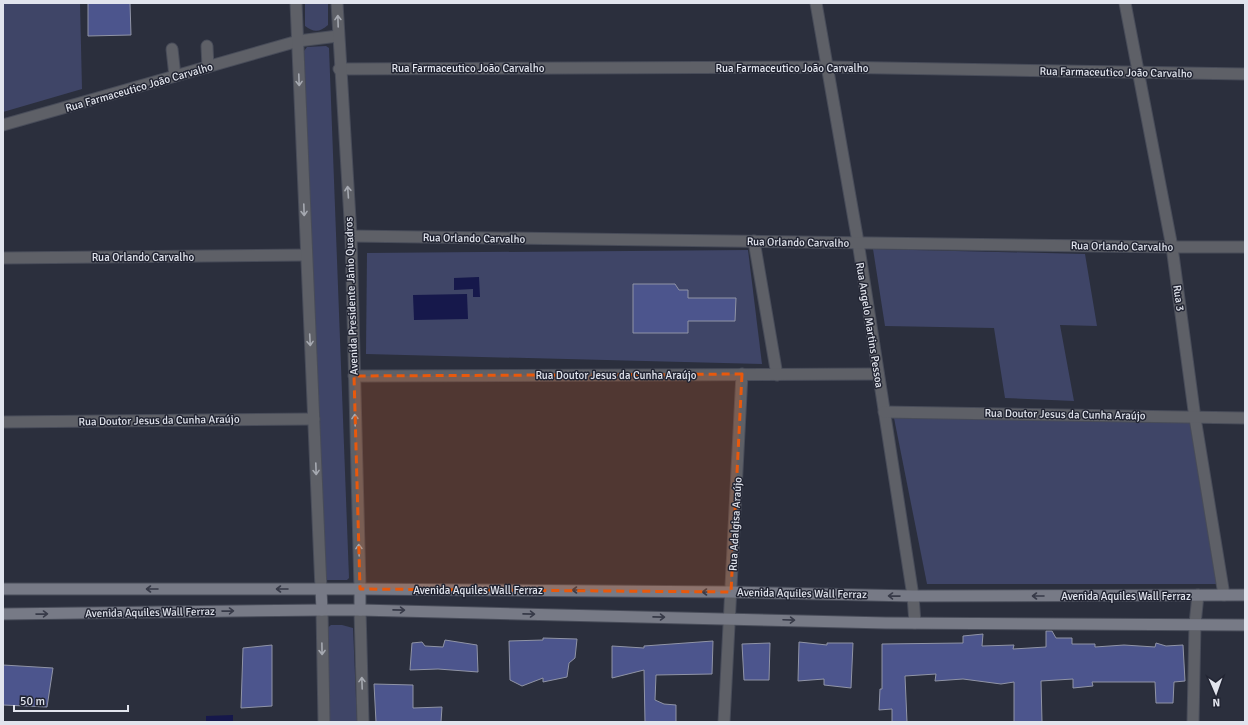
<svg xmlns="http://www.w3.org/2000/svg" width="1248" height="725" viewBox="0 0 1248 725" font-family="Signika,sans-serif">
<rect width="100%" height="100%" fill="#2b2f3d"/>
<!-- green -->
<g fill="#3f4567">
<path d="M 3,3 L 80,3 L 82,89 L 3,112 Z"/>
<path d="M 305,3 L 328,3 L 328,25 C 320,32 314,33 305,26 Z"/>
<path d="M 326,46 L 329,48 L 349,578 L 347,580 L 327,580 L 325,577 L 304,51 L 307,47 Z"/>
<path d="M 873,249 L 1085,254 L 1097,326 L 1060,325 L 1074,401 L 1005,398 L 994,328 L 885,326 Z"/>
<path d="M 748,250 L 762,364 L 366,354 L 367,253 Z"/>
<path d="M 894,418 L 1192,423 L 1218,584 L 927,584 Z"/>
<path d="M 331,625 L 342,625 L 353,628 L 357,722 L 329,722 L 325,630 Z"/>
</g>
<!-- water -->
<g fill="#16184b">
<path d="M 479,277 L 480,297 L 473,297 L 473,289 L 454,290 L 454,278 Z"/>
<path d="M 467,294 L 468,319 L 414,320 L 413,295 Z"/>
<path d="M 233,715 L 233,722 L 206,722 L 206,716 Z"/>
</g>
<!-- building -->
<g fill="#4c558d" stroke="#9094a6">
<path d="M 88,3 L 130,3 L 131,35 L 88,36 Z"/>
<path d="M 633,284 L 675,284 L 679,290 L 688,290 L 688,298 L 736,298 L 735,321 L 688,321 L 688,333 L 633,333 Z"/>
<path d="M 1046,631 L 1052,631 L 1056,638 L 1072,638 L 1072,644 L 1095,644 L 1095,647 L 1124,645 L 1155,647 L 1156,643 L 1166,646 L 1183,645 L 1185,681 L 1174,682 L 1173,703 L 1156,703 L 1155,682 L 1092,682 L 1093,686 L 1073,688 L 1073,679 L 1041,681 L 1042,722 L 1014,722 L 1014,682 L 1001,684 L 963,679 L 935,681 L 936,674 L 905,676 L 907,722 L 892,722 L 892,709 L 879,710 L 880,689 L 882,689 L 882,644 L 963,643 L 963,636 L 983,634 L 982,646 L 1014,645 L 1013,649 L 1046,647 Z"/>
<path d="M 543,638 L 577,639 L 575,658 L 569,663 L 567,677 L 543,682 L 543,678 L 522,686 L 510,680 L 509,641 L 543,640 Z"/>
<path d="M 445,640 L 477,645 L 478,672 L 438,669 L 410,670 L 412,643 L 422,642 L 425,646 L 443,647 Z"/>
<path d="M 713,641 L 712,674 L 656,675 L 655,700 L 664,704 L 676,705 L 676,722 L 645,722 L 644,670 L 612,678 L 612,646 L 644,648 L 644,646 Z"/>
<path d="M 799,642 L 827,645 L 827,643 L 853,643 L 851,688 L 824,685 L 824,679 L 798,681 Z"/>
<path d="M 770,643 L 769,680 L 744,680 L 742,644 Z"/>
<path d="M 272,645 L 272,706 L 241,708 L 243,648 Z"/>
<path d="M 3,665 L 53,668 L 47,707 L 3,705 Z"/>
<path d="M 374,684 L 413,685 L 413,708 L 442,707 L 441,722 L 376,722 Z"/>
</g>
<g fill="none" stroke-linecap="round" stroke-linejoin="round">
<defs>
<g id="minor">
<path d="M 816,3 L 858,242 L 913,596 L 915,623"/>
<path d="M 1125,3 L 1172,247 L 1195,418 L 1224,595"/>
<path d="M 207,46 L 208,67"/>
<path d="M 172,49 L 175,76"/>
<path d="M 339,69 L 827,67 L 1245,74"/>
<path d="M 3,125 L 298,41 L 338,36"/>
<path d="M 351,236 L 1172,247 L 1245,247"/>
<path d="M 754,241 L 777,375"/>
<path d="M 3,258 L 306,255"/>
<path d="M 354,376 L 878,374"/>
<path d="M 884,412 L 1245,418"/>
<path d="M 3,422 L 314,419"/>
<path d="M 724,722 L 742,374"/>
<path d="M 1193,722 L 1195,624 L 1198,595"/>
</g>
<g id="tertiary">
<path d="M 296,3 L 321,589"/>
<path d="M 337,3 L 351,236 L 360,589"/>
<path d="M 322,610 L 324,722"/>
<path d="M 360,610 L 363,722"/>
</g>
<g id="secondary">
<path d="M 3,589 L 360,589 L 360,610 L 322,610 L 321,589"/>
<path d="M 360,589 L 731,592 L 913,596 L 1245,595"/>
<path d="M 360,610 L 886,623 L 1245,625"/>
<path d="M 3,614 L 322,610"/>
</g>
</defs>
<!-- minor casing -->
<use href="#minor" stroke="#484c59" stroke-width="13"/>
<!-- tertiary casing -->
<use href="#tertiary" stroke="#484c59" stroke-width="13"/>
<!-- secondary casing -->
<use href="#secondary" stroke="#484c59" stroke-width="13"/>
<!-- minor -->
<use href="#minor" stroke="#5e6067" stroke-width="11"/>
<!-- tertiary -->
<use href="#tertiary" stroke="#5e6067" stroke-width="11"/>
<!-- secondary -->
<use href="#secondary" stroke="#777a86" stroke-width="11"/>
</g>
<!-- one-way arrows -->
<defs><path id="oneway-shaft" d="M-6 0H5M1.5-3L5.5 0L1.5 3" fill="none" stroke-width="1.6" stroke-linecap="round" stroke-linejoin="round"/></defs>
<g stroke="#a6a9b1">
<use href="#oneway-shaft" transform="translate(338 21) rotate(-92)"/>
<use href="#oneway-shaft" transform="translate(299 80) rotate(88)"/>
<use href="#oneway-shaft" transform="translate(348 192) rotate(-94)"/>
<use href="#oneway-shaft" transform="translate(304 210) rotate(88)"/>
<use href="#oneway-shaft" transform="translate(310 340) rotate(87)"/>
<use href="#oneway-shaft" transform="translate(355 420) rotate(-92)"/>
<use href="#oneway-shaft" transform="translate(316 469) rotate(88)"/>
<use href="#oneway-shaft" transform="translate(359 550) rotate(-92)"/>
<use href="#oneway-shaft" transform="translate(322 649) rotate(89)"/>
<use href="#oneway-shaft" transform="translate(362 683) rotate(-92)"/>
</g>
<g stroke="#373a48">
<use href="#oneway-shaft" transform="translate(152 589) rotate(180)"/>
<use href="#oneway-shaft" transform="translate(282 589) rotate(180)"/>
<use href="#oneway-shaft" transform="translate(578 590) rotate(-180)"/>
<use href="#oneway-shaft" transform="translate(708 592) rotate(-180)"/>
<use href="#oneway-shaft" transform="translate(894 596) rotate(-179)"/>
<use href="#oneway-shaft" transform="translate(1038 596) rotate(180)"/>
<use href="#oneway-shaft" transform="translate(399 610) rotate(1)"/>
<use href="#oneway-shaft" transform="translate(228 611) rotate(-1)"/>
<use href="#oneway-shaft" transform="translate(42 614) rotate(-1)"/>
<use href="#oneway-shaft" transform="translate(529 614) rotate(1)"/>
<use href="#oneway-shaft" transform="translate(659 617) rotate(1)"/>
<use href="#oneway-shaft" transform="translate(789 620) rotate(2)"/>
</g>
<!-- marked area -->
<path fill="#e8590c" fill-opacity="0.2" stroke="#e8590c" stroke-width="3" stroke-dasharray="8 5" stroke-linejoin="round" d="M 742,374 L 731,592 L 360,589 L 354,376 Z"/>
<g text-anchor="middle" stroke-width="3" stroke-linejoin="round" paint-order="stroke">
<!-- street labels -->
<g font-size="11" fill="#e1e4ed" stroke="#222533">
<text x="468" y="72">Rua Farmaceutico João Carvalho</text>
<text x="792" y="72">Rua Farmaceutico João Carvalho</text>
<text transform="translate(1116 72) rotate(1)" y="4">Rua Farmaceutico João Carvalho</text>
<text transform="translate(139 87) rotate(-16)" y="4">Rua Farmaceutico João Carvalho</text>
<text transform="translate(474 238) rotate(1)" y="4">Rua Orlando Carvalho</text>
<text transform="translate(798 242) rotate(1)" y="4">Rua Orlando Carvalho</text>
<text transform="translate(1122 246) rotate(1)" y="4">Rua Orlando Carvalho</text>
<text x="143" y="261">Rua Orlando Carvalho</text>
<text transform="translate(351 296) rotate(-92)" y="4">Avenida Presidente Jânio Quadros</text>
<text transform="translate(1179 298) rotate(82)" y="4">Rua 3</text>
<text transform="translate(870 325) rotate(81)" y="4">Rua Angelo Martins Pessoa</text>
<text x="616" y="379">Rua Doutor Jesus da Cunha Araújo</text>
<text transform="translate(1065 414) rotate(1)" y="4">Rua Doutor Jesus da Cunha Araújo</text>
<text transform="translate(159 420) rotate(-1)" y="4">Rua Doutor Jesus da Cunha Araújo</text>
<text transform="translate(735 524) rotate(-87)" y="4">Rua Adalgisa Araújo</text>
<text x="478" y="594">Avenida Aquiles Wall Ferraz</text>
<text transform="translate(802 593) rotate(1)" y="4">Avenida Aquiles Wall Ferraz</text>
<text x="1126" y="600">Avenida Aquiles Wall Ferraz</text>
<text transform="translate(150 612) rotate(-1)" y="4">Avenida Aquiles Wall Ferraz</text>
</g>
</g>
<!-- border -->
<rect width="1248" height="725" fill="none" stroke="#e1e4ed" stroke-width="8"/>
<!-- north arrow -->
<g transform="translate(1216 693) rotate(178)" stroke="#222533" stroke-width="3" paint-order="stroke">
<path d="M0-3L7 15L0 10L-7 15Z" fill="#e1e4ed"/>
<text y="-6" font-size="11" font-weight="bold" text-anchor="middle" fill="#e1e4ed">N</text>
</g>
<!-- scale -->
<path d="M14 705v6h114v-6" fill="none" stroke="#e1e4ed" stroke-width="2"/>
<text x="20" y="705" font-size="12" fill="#e1e4ed" stroke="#222533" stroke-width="3" paint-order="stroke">50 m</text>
</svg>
